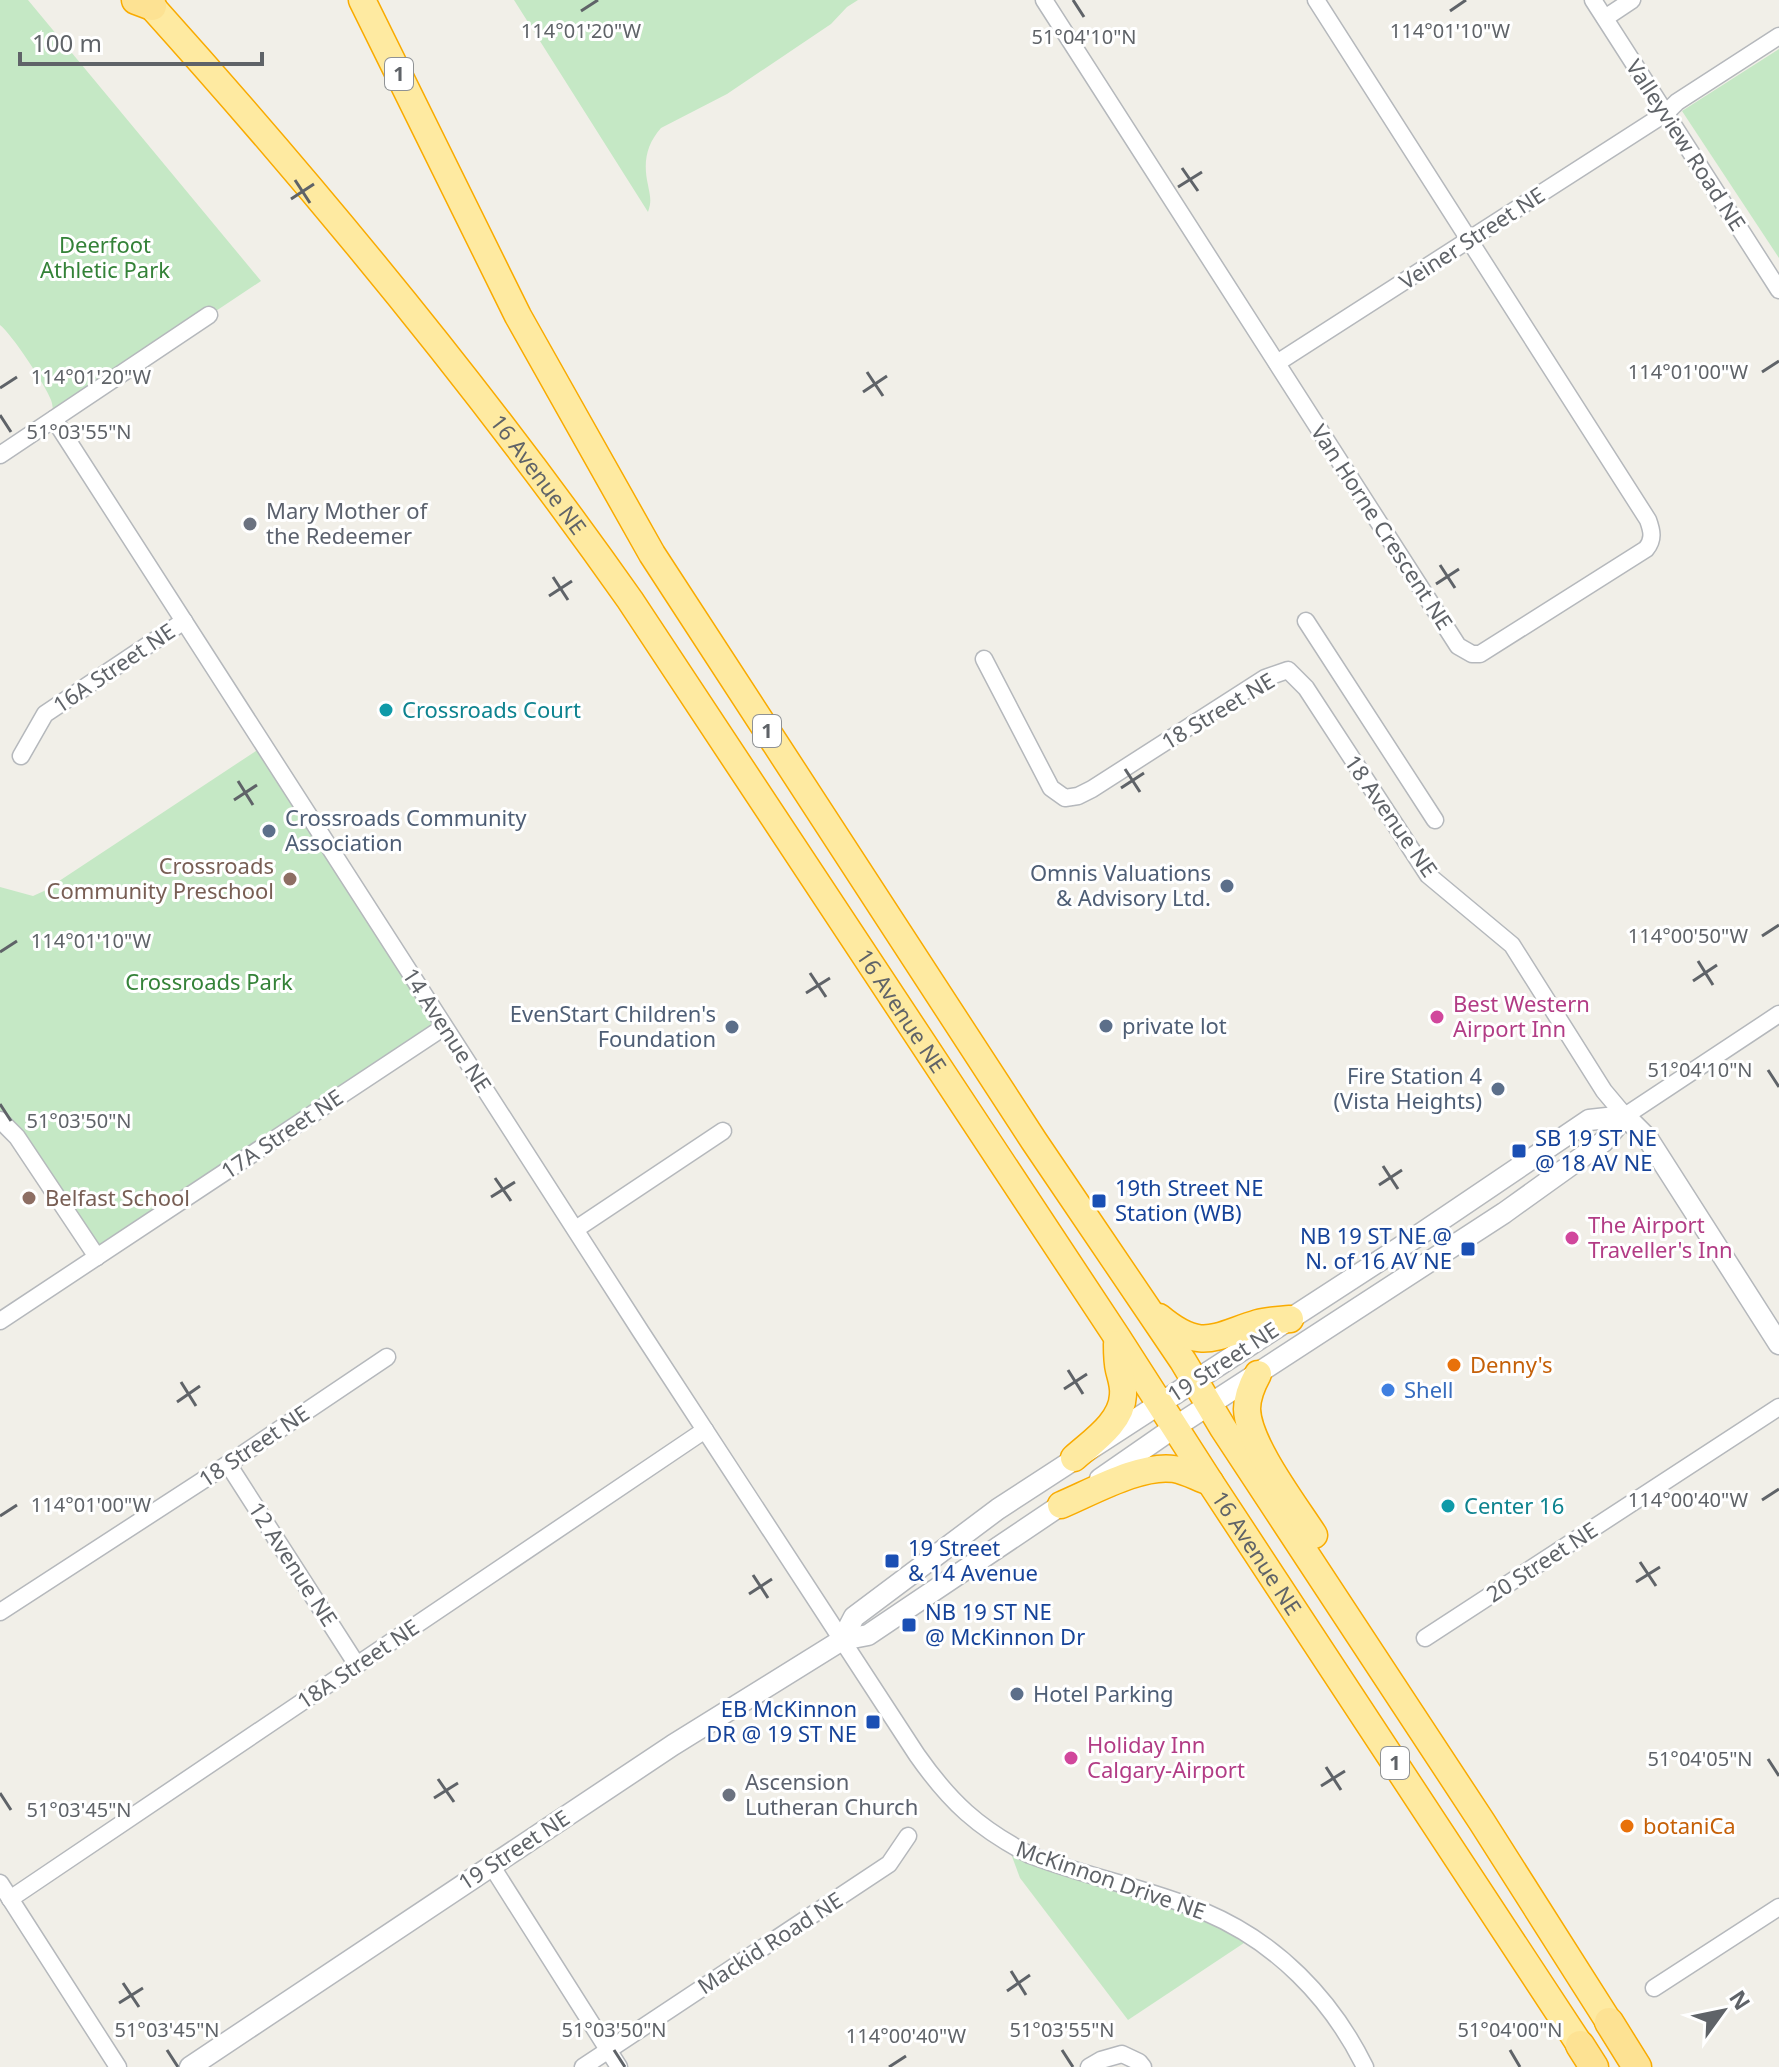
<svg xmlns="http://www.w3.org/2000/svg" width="1779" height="2067" viewBox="0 0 1779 2067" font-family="'Noto Sans',sans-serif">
<rect width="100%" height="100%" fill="#f1efe8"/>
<!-- green -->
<g fill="#c5e8c5">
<path d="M 0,0 L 28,0 L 261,281 L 54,419 C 53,413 53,405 51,400 C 46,386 11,333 0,325 Z"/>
<path d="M 514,0 L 858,0 L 847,7 L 831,24 L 727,94 L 661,128 C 646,145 643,163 648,185 C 650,196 652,201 648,212 Z"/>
<path d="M 1779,49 L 1779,258 L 1682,111 Z"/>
<path d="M 265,745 L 444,1027 L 97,1257 L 0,1120 L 0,887 L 33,896 L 44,891 Z"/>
<path d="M 1007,1843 L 1253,1937 L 1128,2020 L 1020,1878 Z"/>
</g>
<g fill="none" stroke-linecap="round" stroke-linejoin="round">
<defs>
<g id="minor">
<path d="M 1044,0 L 1458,646 L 1472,654 L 1480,654 L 1646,549 C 1654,539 1652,531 1648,520 L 1316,0"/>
<path d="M 1593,0 L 1779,290"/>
<path d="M 1605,18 L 1632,0"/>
<path d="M 1277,363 L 1666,113 L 1677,102 L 1779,36"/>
<path d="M 54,419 L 641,1332 L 917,1755 C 950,1802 978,1828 1030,1855 C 1087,1877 1148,1888 1205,1912 C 1276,1942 1331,1998 1365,2067"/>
<path d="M 0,455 L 209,315"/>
<path d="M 1306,621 L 1435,820"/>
<path d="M 984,659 L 1051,788 L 1065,798 L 1078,796 L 1092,789 L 1265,678 L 1288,670 L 1306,688 L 1428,875 L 1512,945 L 1604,1091 L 1625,1116 L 1779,1014"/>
<path d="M 21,756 L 45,714 L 184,621"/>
<path d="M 0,1120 L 17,1137 L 97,1257"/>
<path d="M 576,1229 L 723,1131"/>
<path d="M 0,1321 L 444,1027"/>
<path d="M 228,1464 L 357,1665"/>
<path d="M 0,1612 L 228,1464 L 387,1357"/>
<path d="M 1425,1638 L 1779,1407"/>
<path d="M 491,1865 L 619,2067"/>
<path d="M 0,1883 L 118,2067"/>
<path d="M 10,1899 L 705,1430"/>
<path d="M 1654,1988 L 1779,1907"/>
<path d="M 583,2067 L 889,1864 L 908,1836"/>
<path d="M 1089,2067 L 1101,2060 L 1122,2054 L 1139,2062 L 1143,2067"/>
</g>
<g id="tertiary">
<path d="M 1625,1116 L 1648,1139 L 1779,1344"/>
<path d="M 1100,1479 L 1175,1427 L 1504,1213 L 1603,1142 L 1625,1116"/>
<path d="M 842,1640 L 854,1617 L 998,1509 L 1413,1239 L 1589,1120 L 1625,1116"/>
<path d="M 190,2067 L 673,1745 L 842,1640 L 868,1635 L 1073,1497"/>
</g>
<g id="trunk">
<path id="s1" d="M 146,0 C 318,191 482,390 630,600 L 1117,1337 L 1210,1482 L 1580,2045"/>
<path d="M 362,0 L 518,316 L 652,554 L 1034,1141 L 1183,1361 L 1223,1428 L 1482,1822 L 1609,2022"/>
<path d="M 1159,1317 C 1201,1352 1213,1337 1258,1323 C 1268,1320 1280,1320 1290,1319"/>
<path d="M 1258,1374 C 1252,1385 1247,1396 1247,1409 C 1248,1444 1294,1504 1314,1535"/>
<path d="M 1074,1458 C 1093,1441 1122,1422 1123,1395 C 1124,1386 1121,1378 1119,1370 C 1117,1362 1117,1353 1117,1344"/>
<path d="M 1061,1505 C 1092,1492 1141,1464 1174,1469 C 1186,1471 1198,1478 1210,1482"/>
</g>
<g id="motorway">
<path d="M 136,0 L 152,6"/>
<path d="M 1609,2022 L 1637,2067"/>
<path d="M 1580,2045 L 1594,2067"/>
</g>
</defs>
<!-- minor casing -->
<use href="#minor" stroke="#b5b8bc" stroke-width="19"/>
<!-- tertiary casing -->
<use href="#tertiary" stroke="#b5b8bc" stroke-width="23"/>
<!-- trunk casing -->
<use href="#trunk" stroke="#f9ab00" stroke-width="29"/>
<!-- motorway casing -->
<use href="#motorway" stroke="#f9ab00" stroke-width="31"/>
<!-- minor -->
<use href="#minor" stroke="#fff" stroke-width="16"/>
<!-- tertiary -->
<use href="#tertiary" stroke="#fff" stroke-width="20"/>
<!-- trunk -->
<use href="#trunk" stroke="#feeaa1" stroke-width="26"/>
<!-- motorway -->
<use href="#motorway" stroke="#fde293" stroke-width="28"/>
</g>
<!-- ticks -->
<path fill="none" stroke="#5f6368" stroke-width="3" d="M 1073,0 L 1084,17M 581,11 L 598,0M 1450,11 L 1466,0M 1182,168 L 1198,191M 295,180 L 310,203M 1178,187 L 1202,172M 291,199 L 314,184M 867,372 L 883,396M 1762,372 L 1779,361M 0,388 L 17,377M 863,392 L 887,376M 0,415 L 11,432M 1440,565 L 1455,588M 553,577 L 568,600M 1436,584 L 1459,569M 549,596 L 572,581M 1125,769 L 1140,792M 238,781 L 253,805M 1121,788 L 1144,773M 234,800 L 257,785M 1762,936 L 1779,925M 0,952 L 17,941M 1698,961 L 1713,985M 810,973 L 826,997M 1693,981 L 1717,965M 806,993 L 830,978M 1768,1070 L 1779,1087M 0,1104 L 11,1121M 1383,1166 L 1398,1189M 495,1178 L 511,1201M 1379,1185 L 1402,1170M 491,1197 L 515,1182M 1068,1370 L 1083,1394M 181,1382 L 196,1406M 1064,1389 L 1087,1374M 177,1402 L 200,1386M 1762,1500 L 1779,1489M 0,1516 L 17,1505M 1640,1562 L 1656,1586M 753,1575 L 768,1598M 1636,1582 L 1660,1567M 749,1594 L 772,1579M 1768,1759 L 1779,1776M 1326,1767 L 1341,1790M 438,1779 L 454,1802M 1321,1786 L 1345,1771M 0,1793 L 11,1810M 434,1798 L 458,1783M 1011,1971 L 1026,1995M 123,1983 L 139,2007M 1007,1991 L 1030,1975M 119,2003 L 143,1988M 167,2050 L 178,2067M 614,2050 L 625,2067M 1062,2050 L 1073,2067M 1510,2050 L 1520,2067M 889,2067 L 906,2056"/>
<!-- markers -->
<g fill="#6b7280" stroke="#fff" stroke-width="3">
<circle cx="250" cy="524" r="8"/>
<circle cx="729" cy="1795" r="8"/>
</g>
<g fill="#0f9aa8" stroke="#fff" stroke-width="3">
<circle cx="386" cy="710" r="8"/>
<circle cx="1448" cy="1506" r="8"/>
</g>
<g fill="#5c6f8a" stroke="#fff" stroke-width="3">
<circle cx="269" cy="831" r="8"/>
<circle cx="1227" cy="886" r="8"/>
<circle cx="1106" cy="1026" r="8"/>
<circle cx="732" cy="1027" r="8"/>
<circle cx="1498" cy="1089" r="8"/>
<circle cx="1017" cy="1694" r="8"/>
</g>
<g fill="#8d6e63" stroke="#fff" stroke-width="3">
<circle cx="290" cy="879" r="8"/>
<circle cx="29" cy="1198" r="8"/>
</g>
<g fill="#d1479c" stroke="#fff" stroke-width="3">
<circle cx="1437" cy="1017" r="8"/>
<circle cx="1572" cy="1238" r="8"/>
<circle cx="1071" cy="1758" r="8"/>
</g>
<g fill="#1a4fb4" stroke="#fff" stroke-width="3">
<rect x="1511" y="1143" width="16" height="16" rx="4"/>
<rect x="1091" y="1193" width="16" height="16" rx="4"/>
<rect x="1460" y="1241" width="16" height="16" rx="4"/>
<rect x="884" y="1553" width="16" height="16" rx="4"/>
<rect x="901" y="1617" width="16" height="16" rx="4"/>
<rect x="865" y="1714" width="16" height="16" rx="4"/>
</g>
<g fill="#e8710a" stroke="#fff" stroke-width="3">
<circle cx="1454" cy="1365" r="8"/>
<circle cx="1627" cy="1826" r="8"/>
</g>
<circle fill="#3f7fe0" stroke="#fff" stroke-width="3" cx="1388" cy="1390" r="8"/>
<g text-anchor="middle" stroke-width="6" stroke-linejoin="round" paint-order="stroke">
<!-- shield labels -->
<g fill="#fff" stroke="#8f9295" stroke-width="2">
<rect x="385" y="58" width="28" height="32" rx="6"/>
<rect x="753" y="715" width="28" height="32" rx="6"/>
<rect x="1381" y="1747" width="28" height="32" rx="6"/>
</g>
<g font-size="20" font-weight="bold" fill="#5f6368">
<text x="399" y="81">1</text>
<text x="767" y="738">1</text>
<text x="1395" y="1770">1</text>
</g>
<!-- street labels -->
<g font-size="22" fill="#5f6368" stroke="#fff">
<text transform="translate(1686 145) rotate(57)" y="8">Valleyview Road NE</text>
<text transform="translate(1472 238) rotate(-33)" y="8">Veiner Street NE</text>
<text dy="8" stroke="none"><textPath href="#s1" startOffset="616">16 Avenue NE</textPath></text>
<text transform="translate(1382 527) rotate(57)" y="8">Van Horne Crescent NE</text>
<text transform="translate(114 668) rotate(-34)" y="8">16A Street NE</text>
<text transform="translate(1218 711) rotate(-31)" y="8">18 Street NE</text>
<text transform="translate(1391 816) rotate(55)" y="8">18 Avenue NE</text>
<text dy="8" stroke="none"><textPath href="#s1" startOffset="1264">16 Avenue NE</textPath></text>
<text transform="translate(447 1030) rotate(57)" y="8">14 Avenue NE</text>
<text transform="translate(282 1134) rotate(-34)" y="8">17A Street NE</text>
<text transform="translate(1223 1362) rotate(-33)" y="8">19 Street NE</text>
<text transform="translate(254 1446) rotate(-34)" y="8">18 Street NE</text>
<text dy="8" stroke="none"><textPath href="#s1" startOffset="1912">16 Avenue NE</textPath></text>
<text transform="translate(1542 1562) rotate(-33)" y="8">20 Street NE</text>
<text transform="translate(293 1564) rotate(57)" y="8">12 Avenue NE</text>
<text transform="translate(358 1664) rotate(-34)" y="8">18A Street NE</text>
<text transform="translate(514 1850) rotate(-33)" y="8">19 Street NE</text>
<text transform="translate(1111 1880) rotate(19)" y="8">McKinnon Drive NE</text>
<text transform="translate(770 1943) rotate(-33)" y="8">Mackid Road NE</text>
</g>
<!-- park labels -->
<g font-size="22" fill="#348238" stroke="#fff">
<text x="105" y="253">Deerfoot<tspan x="105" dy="25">Athletic Park</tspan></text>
<text x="209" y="990">Crossroads Park</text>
</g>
<!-- worship labels -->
<g font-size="22" fill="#5b616d" stroke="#fff" text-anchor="start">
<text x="266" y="519">Mary Mother of<tspan x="266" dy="25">the Redeemer</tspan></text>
<text x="745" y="1790">Ascension<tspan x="745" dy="25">Lutheran Church</tspan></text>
</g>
<!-- culture labels -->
<g font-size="22" fill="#0d838f" stroke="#fff" text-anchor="start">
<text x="402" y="718">Crossroads Court</text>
<text x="1464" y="1514">Center 16</text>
</g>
<!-- service labels -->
<g font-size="22" fill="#4e5e75" stroke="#fff" text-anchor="start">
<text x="285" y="826">Crossroads Community<tspan x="285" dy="25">Association</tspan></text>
<text x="1211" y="881" text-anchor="end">Omnis Valuations<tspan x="1211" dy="25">&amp; Advisory Ltd.</tspan></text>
<text x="716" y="1022" text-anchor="end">EvenStart Children's<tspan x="716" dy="25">Foundation</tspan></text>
<text x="1122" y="1034">private lot</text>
<text x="1482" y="1084" text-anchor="end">Fire Station 4<tspan x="1482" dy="25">(Vista Heights)</tspan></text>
<text x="1033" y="1702">Hotel Parking</text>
</g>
<!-- education labels -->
<g font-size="22" fill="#785e54" stroke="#fff" text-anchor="end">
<text x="274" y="874">Crossroads<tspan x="274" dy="25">Community Preschool</tspan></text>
<text x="45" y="1206" text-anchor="start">Belfast School</text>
</g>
<!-- hotel labels -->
<g font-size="22" fill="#b23c85" stroke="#fff" text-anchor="start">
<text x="1453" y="1012">Best Western<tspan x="1453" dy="25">Airport Inn</tspan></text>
<text x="1588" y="1233">The Airport<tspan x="1588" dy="25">Traveller's Inn</tspan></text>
<text x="1087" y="1753">Holiday Inn<tspan x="1087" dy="25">Calgary-Airport</tspan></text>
</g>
<!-- transit labels -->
<g font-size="22" fill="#164399" stroke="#fff" text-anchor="start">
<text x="1535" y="1146">SB 19 ST NE<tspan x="1535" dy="25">@ 18 AV NE</tspan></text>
<text x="1115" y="1196">19th Street NE<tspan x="1115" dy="25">Station (WB)</tspan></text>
<text x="1452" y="1244" text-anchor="end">NB 19 ST NE @<tspan x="1452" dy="25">N. of 16 AV NE</tspan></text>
<text x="908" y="1556">19 Street<tspan x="908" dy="25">&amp; 14 Avenue</tspan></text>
<text x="925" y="1620">NB 19 ST NE<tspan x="925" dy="25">@ McKinnon Dr</tspan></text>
<text x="857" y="1717" text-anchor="end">EB McKinnon<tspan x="857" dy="25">DR @ 19 ST NE</tspan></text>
</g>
<!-- food labels -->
<g font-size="22" fill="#c56008" stroke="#fff" text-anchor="start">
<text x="1470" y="1373">Denny's</text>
<text x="1643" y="1834">botaniCa</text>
</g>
<!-- shop labels -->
<g font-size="22" fill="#366cbe" stroke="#fff" text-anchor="start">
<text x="1404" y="1398">Shell</text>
</g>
</g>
<g font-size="20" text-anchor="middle" fill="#5f6368" stroke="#fff" stroke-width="6" stroke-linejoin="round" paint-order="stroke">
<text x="581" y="38">114°01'20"W</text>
<text x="1450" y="38">114°01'10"W</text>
<text x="1084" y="44">51°04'10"N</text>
<text x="1688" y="379">114°01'00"W</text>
<text x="91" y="384">114°01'20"W</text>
<text x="79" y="439">51°03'55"N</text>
<text x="1688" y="943">114°00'50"W</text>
<text x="91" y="948">114°01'10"W</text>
<text x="1700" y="1077">51°04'10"N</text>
<text x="79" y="1128">51°03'50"N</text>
<text x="1688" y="1507">114°00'40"W</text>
<text x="91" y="1512">114°01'00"W</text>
<text x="1700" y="1766">51°04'05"N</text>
<text x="79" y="1817">51°03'45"N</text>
<text x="167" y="2037">51°03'45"N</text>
<text x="614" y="2037">51°03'50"N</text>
<text x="1062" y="2037">51°03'55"N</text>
<text x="1510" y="2037">51°04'00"N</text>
<text x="906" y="2043">114°00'40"W</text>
</g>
<!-- north arrow -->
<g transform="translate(1723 2011) rotate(57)" stroke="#ffffff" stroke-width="6" paint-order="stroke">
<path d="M0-6L14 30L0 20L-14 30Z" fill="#5f6368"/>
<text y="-12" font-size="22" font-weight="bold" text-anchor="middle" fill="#5f6368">N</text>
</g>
<!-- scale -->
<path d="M20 52v12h242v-12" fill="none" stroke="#5f6368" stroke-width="4"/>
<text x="32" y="52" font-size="24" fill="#5f6368" stroke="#ffffff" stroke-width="6" paint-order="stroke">100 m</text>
</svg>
